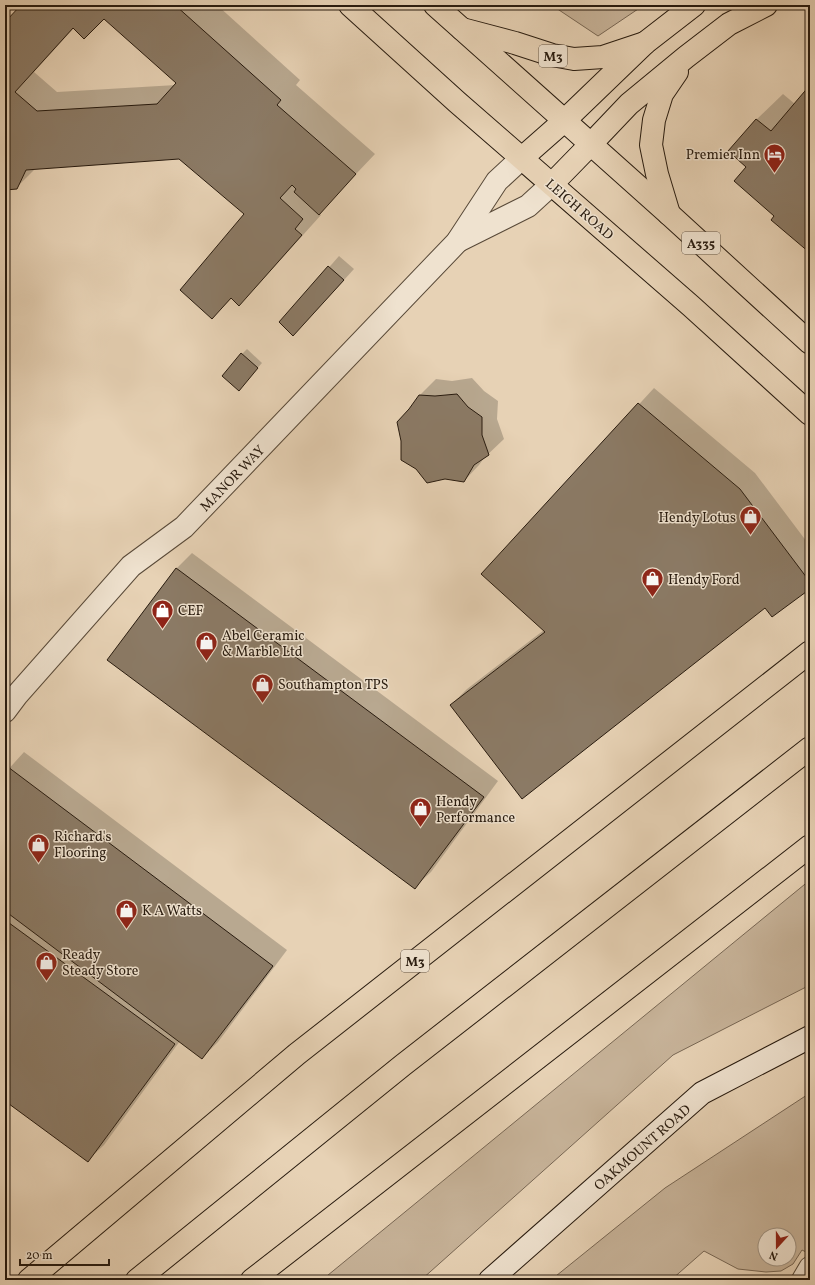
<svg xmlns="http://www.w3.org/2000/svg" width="815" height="1285" viewBox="0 0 815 1285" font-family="Vollkorn,serif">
<rect width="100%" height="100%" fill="#e7d2b5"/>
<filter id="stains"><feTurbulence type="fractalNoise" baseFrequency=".005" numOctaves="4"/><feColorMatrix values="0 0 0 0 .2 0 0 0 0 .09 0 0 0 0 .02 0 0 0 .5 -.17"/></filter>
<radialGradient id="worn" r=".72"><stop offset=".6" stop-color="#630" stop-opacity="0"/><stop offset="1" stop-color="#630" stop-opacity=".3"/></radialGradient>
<!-- green -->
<g fill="#c7b399" stroke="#786754" fill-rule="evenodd">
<path d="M 554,5 L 644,5 L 598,36 L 553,6 Z"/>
<path d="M 810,880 L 810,985 L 673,1055 L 421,1280 L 322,1280 Z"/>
<path d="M 810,1093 L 810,1254 L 802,1250 L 793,1264 L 781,1271 L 766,1272 L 738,1269 L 704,1251 L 671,1280 L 551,1280 L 665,1188 ZM 765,1235 L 789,1235 L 789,1259 L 765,1259 Z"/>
</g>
<!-- shadow -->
<g fill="#0003" fill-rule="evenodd">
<path d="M 22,5 L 217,5 L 300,80 L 296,85 L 375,154 L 319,213 L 321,215 L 258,285 L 239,304 L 232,298 L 212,318 L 245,214 L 179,158 L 36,168 L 16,188 L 5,189 L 5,24 ZM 104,18 L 178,83 L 176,85 L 57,92 L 34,72 L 74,28 Z"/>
<path d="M 810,86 L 810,252 L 775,216 L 748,167 L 730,151 L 757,119 L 783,94 L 795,104 Z"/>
<path d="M 339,256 L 354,269 L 304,324 L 281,322 Z"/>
<path d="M 247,349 L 262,363 L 244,384 L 242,354 Z"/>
<path d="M 472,378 L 484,391 L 498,401 L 497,419 L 504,439 L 484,458 L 479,465 L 464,481 L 410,410 L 420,395 L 436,379 L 452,381 Z"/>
<path d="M 654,388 L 755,473 L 810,546 L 810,588 L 765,607 L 451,705 L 467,689 L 544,630 L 483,574 Z"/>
<path d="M 192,553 L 498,781 L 431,872 L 415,887 L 176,569 Z"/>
<path d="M 24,752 L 287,950 L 218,1042 L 202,1058 L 180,1041 L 104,1145 L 88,1160 L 5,1100 L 5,773 Z"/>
</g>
<!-- building -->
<g fill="#8b7a65" stroke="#281b0f" fill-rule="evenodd">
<path d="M 21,5 L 175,5 L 281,100 L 277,105 L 356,174 L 319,215 L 294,192 L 296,189 L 292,185 L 280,198 L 303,219 L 295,229 L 302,235 L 239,306 L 231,298 L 212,319 L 180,290 L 244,214 L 179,159 L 26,170 L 17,189 L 5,190 L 5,22 ZM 104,19 L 176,83 L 157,104 L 37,111 L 15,92 L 73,28 L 84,39 Z"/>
<path d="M 810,85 L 810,253 L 771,220 L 774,216 L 734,181 L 746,167 L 728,151 L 756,119 L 771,131 Z"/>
<path d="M 328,266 L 344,280 L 293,336 L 279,322 Z"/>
<path d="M 241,353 L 258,368 L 239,391 L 222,376 Z"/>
<path d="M 457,394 L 468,407 L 482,417 L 482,435 L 489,455 L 474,465 L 464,482 L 445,479 L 427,483 L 416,469 L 401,460 L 401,441 L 397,422 L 409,409 L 419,395 L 435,396 Z"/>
<path d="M 638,403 L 740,489 L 810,582 L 810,589 L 772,617 L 765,608 L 522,799 L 450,705 L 545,632 L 481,574 Z"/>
<path d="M 176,568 L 484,797 L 415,889 L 107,660 Z"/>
<path d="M 8,767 L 273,966 L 202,1059 L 5,911 L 5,771 Z"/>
<path d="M 5,920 L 175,1044 L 88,1162 L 5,1101 Z"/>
</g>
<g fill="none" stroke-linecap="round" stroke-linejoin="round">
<defs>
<g id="street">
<path d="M 458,241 L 528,206 L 552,184"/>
<path d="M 5,711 L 17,695 L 131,566 L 184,527 L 457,242 L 497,181 L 522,158"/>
<path d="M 803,1280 L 810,1268"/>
</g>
<path id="secondary" d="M 490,1280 L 702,1093 L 810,1037"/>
<g id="primary">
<path d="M 350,5 L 457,102 L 691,306 L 810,414"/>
<path d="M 435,5 L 669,214 L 810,343"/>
<path d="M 522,158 L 564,121"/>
<path d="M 552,184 L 590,145"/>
</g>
<g id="highway">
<path d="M 462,29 L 515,43 L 552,55 L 574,59 L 603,57 L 645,43"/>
<path d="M 564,121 L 645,43 L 694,5"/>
<path d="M 590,145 L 629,104 L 686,57 L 729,24 L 766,5"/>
<path d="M 669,214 L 657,174 L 651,145 L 654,120 L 662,94 L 677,72"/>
<path d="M 29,1280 L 297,1054 L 810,652"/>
<path d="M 137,1280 L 403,1065 L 810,748"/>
<path d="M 252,1280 L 810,846"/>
</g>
</defs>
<!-- street casing -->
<use href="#street" stroke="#584938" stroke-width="24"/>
<!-- secondary casing -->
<use href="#secondary" stroke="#281b0f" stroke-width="24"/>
<!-- primary casing -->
<use href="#primary" stroke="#281b0f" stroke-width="24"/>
<!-- highway casing -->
<use href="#highway" stroke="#281b0f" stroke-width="24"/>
<!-- street -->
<use href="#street" stroke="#efe2cf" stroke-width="22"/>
<!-- secondary -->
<use href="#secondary" stroke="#efe2cf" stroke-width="22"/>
<!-- primary -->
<use href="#primary" stroke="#e7d2b5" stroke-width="22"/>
<!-- highway -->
<use href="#highway" stroke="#e7d2b5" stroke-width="22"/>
</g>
<!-- icons -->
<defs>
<symbol id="hotel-pin" viewBox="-11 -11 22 30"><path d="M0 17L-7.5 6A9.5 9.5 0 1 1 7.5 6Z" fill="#8f2418" stroke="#efe2cf"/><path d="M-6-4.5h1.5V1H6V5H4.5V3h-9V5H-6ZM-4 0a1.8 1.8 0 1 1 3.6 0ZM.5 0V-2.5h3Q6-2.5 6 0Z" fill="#fff"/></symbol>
<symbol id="shop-pin" viewBox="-11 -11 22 30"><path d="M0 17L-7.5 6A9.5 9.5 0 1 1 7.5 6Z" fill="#8f2418" stroke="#efe2cf"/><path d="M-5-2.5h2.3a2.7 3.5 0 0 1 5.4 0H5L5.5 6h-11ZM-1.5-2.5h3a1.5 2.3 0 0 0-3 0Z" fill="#fff"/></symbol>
</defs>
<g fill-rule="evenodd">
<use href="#hotel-pin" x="762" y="142" width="25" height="34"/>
<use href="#shop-pin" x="738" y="504" width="25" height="34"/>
<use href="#shop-pin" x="640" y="566" width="25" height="34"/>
<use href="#shop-pin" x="150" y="598" width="25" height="34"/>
<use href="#shop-pin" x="194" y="630" width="25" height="34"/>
<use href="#shop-pin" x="250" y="672" width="25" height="34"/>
<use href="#shop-pin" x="408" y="796" width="25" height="34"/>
<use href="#shop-pin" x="26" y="832" width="25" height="34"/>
<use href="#shop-pin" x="114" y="898" width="25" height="34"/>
<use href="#shop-pin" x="34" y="950" width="25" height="34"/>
</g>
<g text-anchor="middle" stroke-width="3" stroke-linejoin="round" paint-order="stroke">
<!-- shield labels -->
<g fill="#efe2cf" stroke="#645749" stroke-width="1">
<rect x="539" y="45" width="28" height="22" rx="3"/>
<rect x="682" y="232" width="38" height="22" rx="3"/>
<rect x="401" y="950" width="28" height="22" rx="3"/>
</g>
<g font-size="13" font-weight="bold" fill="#281b0f">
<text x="553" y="61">M3</text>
<text x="701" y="248">A335</text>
<text x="415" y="966">M3</text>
</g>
<!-- poi labels -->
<g font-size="14" fill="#281b0f" stroke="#efe2cf" text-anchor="start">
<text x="760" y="159" text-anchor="end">Premier Inn</text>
<text x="736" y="522" text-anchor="end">Hendy Lotus</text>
<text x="668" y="584">Hendy Ford</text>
<text x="178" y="615">CEF</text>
<text x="222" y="640">Abel Ceramic<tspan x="222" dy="16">&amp; Marble Ltd</tspan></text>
<text x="278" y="689">Southampton TPS</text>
<text x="436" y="806">Hendy<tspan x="436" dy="16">Performance</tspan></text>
<text x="54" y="841">Richard's<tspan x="54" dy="16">Flooring</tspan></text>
<text x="142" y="915">K A Watts</text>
<text x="62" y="959">Ready<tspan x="62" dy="16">Steady Store</tspan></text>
</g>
<!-- street labels -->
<g font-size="14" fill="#281b0f" stroke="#efe2cf">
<text transform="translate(580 209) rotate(41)" y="5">LEIGH ROAD</text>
<text transform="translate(232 478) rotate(-46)" y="5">MANOR WAY</text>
<text transform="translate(642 1147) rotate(-41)" y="5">OAKMOUNT ROAD</text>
</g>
</g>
<!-- margin -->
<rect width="815" height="1285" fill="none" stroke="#e7d2b5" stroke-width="20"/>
<rect x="6" y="6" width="803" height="1273" fill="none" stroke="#281b0f" stroke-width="2"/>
<rect x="10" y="10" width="795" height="1265" fill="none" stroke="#281b0f"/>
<!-- north arrow -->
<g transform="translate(777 1247) rotate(201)"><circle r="19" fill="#efe2cf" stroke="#9f9282"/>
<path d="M0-3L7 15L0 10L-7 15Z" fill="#8f2418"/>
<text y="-6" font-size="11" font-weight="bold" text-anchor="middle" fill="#281b0f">N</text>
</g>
<!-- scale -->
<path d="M20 1259v6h89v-6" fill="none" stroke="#281b0f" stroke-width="2"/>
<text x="26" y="1259" font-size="12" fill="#281b0f" stroke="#efe2cf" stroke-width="3" paint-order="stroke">20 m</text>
<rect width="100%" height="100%" filter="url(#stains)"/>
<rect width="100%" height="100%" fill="url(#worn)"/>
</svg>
